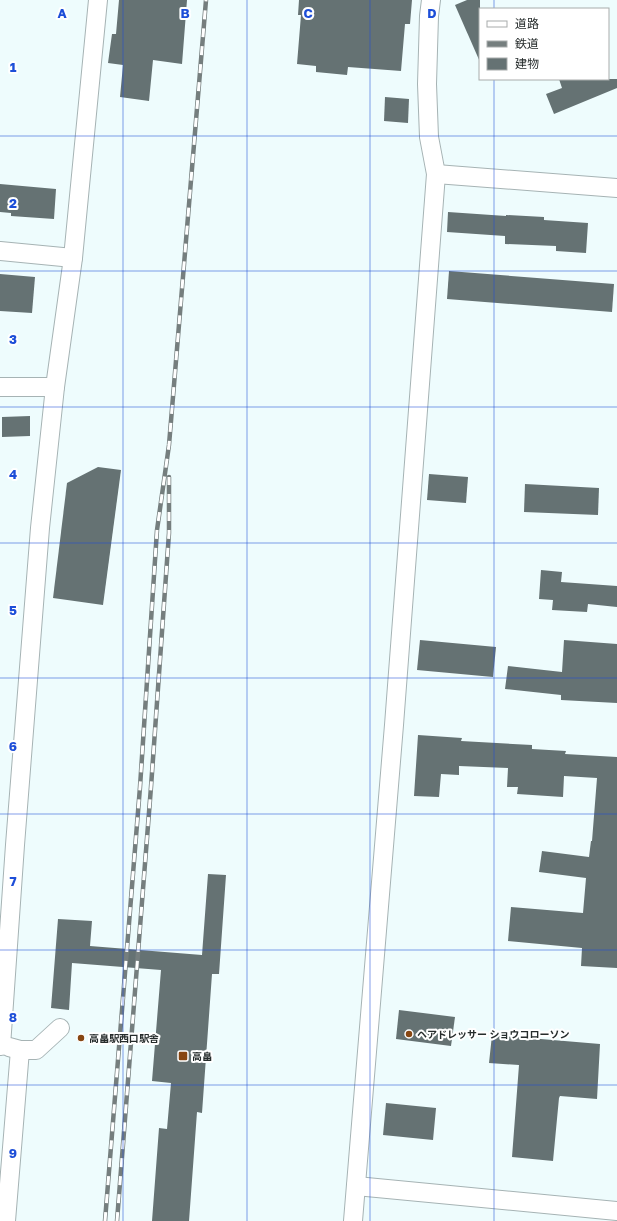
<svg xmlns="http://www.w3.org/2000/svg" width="617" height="1221" viewBox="0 0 617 1221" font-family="'Golos Text','Noto Sans JP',sans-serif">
<rect width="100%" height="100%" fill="#eefcfd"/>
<!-- building -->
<g fill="#657273">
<path d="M 119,0 L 187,0 L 182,64 L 153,60 L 149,101 L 120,97 L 123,65 L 108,63 L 112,34 L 116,34 Z"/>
<path d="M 299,0 L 412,0 L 410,24 L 405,24 L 401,71 L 348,67 L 347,75 L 316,72 L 316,66 L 297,64 L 301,15 L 298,15 Z"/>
<path d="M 467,0 L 480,0 L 480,62 L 455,5 Z"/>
<path d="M 559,79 L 617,79 L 617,88 L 554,114 L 546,94 L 562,88 Z"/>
<path d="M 385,97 L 409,99 L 408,123 L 384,121 Z"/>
<path d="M 0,184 L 56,189 L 54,219 L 11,216 L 11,213 L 0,212 Z"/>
<path d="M 448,212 L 506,216 L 506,215 L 544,217 L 544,220 L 588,223 L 586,253 L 556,251 L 556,246 L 505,244 L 505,236 L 447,232 Z"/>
<path d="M 449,271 L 614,284 L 612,312 L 447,299 Z"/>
<path d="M 0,274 L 35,277 L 32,313 L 0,311 Z"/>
<path d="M 30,416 L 30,436 L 2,437 L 2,417 Z"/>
<path d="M 98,467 L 121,470 L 103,605 L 53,598 L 67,483 Z"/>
<path d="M 429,474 L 468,477 L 466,503 L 427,500 Z"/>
<path d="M 525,484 L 599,488 L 598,515 L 524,512 Z"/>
<path d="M 541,570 L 562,572 L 561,582 L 617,586 L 617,607 L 588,604 L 587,612 L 552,610 L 553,600 L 539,599 Z"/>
<path d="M 420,640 L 496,647 L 493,677 L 417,670 Z"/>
<path d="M 564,640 L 617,644 L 617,703 L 561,700 L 561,695 L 505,689 L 508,666 L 562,672 Z"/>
<path d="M 418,735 L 462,738 L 461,741 L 532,745 L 532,749 L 566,751 L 565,754 L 617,757 L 617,968 L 581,966 L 582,948 L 508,941 L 511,907 L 583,913 L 586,878 L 539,872 L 542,851 L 589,857 L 591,841 L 592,841 L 597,778 L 564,776 L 563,797 L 517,794 L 518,787 L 507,787 L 508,768 L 459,766 L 459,775 L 441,774 L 439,797 L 414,796 Z"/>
<path d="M 208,874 L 226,875 L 219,974 L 212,974 L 202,1113 L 197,1112 L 189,1221 L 152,1221 L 159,1128 L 167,1129 L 171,1083 L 152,1081 L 161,970 L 72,963 L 69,1010 L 51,1008 L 58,919 L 92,921 L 90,946 L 202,955 Z"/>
<path d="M 399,1010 L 455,1017 L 451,1046 L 396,1039 Z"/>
<path d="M 492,1035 L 600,1044 L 597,1099 L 560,1096 L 559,1098 L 553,1161 L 512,1157 L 519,1065 L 489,1063 Z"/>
<path d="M 386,1103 L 436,1108 L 433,1140 L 383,1135 Z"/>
</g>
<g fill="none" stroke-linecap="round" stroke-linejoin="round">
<defs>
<g id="minor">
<path d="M 436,174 L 617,188"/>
<path d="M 0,251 L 73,258"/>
<path d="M 0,387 L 55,387"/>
<path d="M 1,1046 L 15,845 L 40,528 L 55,387 L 73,258 L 98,0"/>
<path d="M 9,1047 L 20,1050 L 36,1050 L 60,1028"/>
<path d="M 356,1186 L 617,1211"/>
<path d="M 6,1221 L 20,1050"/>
<path d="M 353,1221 L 394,725 L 436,174 L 429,137 L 427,84 L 429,16 L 431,0"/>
</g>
</defs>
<!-- minor casing -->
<use href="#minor" stroke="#a6b3b4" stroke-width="20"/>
<!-- minor -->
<use href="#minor" stroke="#fff" stroke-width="18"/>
<defs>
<g id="rail">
<path d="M 105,1221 L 140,787 L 157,530 L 169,445 L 206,0"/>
<path d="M 117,1221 L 151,787 L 169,533 L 169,477"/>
</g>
</defs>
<!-- rail casing -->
<use href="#rail" stroke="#757e7e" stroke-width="4.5"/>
<!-- rail -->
<use href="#rail" stroke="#fff" stroke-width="3" stroke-dasharray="9" stroke-linecap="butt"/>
</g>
<!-- grid -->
<path fill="none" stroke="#1d4ed8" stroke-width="1" stroke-opacity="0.55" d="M 123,0 L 123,1221M 247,0 L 247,1221M 370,0 L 370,1221M 494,0 L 494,9M 494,79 L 494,1221M 0,136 L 617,136M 0,271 L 617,271M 0,407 L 617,407M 0,543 L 617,543M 0,678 L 617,678M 0,814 L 617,814M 0,950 L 617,950M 0,1085 L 617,1085"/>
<!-- markers -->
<g fill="#874612" stroke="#fff" stroke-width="1.5">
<circle cx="409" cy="1034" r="4"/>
<circle cx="81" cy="1038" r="4"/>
<rect x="178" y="1051" width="10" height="10" rx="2"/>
</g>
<g text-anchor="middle" stroke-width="4" stroke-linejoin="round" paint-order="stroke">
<!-- poi labels -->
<g font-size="10" font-weight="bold" fill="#262c2c" stroke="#fff" text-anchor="start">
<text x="417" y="1038">ヘアドレッサー ショウコローソン</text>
<text x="89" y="1042">高畠駅西口駅舎</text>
<text x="192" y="1060">高畠</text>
</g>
</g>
<g font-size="13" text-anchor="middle" font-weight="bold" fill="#1d4ed8" stroke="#fff" stroke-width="4" stroke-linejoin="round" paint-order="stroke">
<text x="62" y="18">A</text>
<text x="185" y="18">B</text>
<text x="308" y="18">C</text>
<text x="432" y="18">D</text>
<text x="13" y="72">1</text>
<text x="13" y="208">2</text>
<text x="13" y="344">3</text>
<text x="13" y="479">4</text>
<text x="13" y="615">5</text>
<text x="13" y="751">6</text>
<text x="13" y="886">7</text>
<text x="13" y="1022">8</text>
<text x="13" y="1158">9</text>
</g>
<!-- legend -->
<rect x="479" y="8" width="130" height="72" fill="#ffffff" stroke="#a8abab"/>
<rect x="487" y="21" width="20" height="6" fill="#ffffff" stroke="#a8abab"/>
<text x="515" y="28" font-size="12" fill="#262c2c">道路</text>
<rect x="487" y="41" width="20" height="6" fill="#757e7e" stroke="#a8abab"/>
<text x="515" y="48" font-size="12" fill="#262c2c">鉄道</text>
<rect x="487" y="58" width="20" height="12" fill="#657273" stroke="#a8abab"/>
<text x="515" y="68" font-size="12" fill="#262c2c">建物</text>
</svg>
